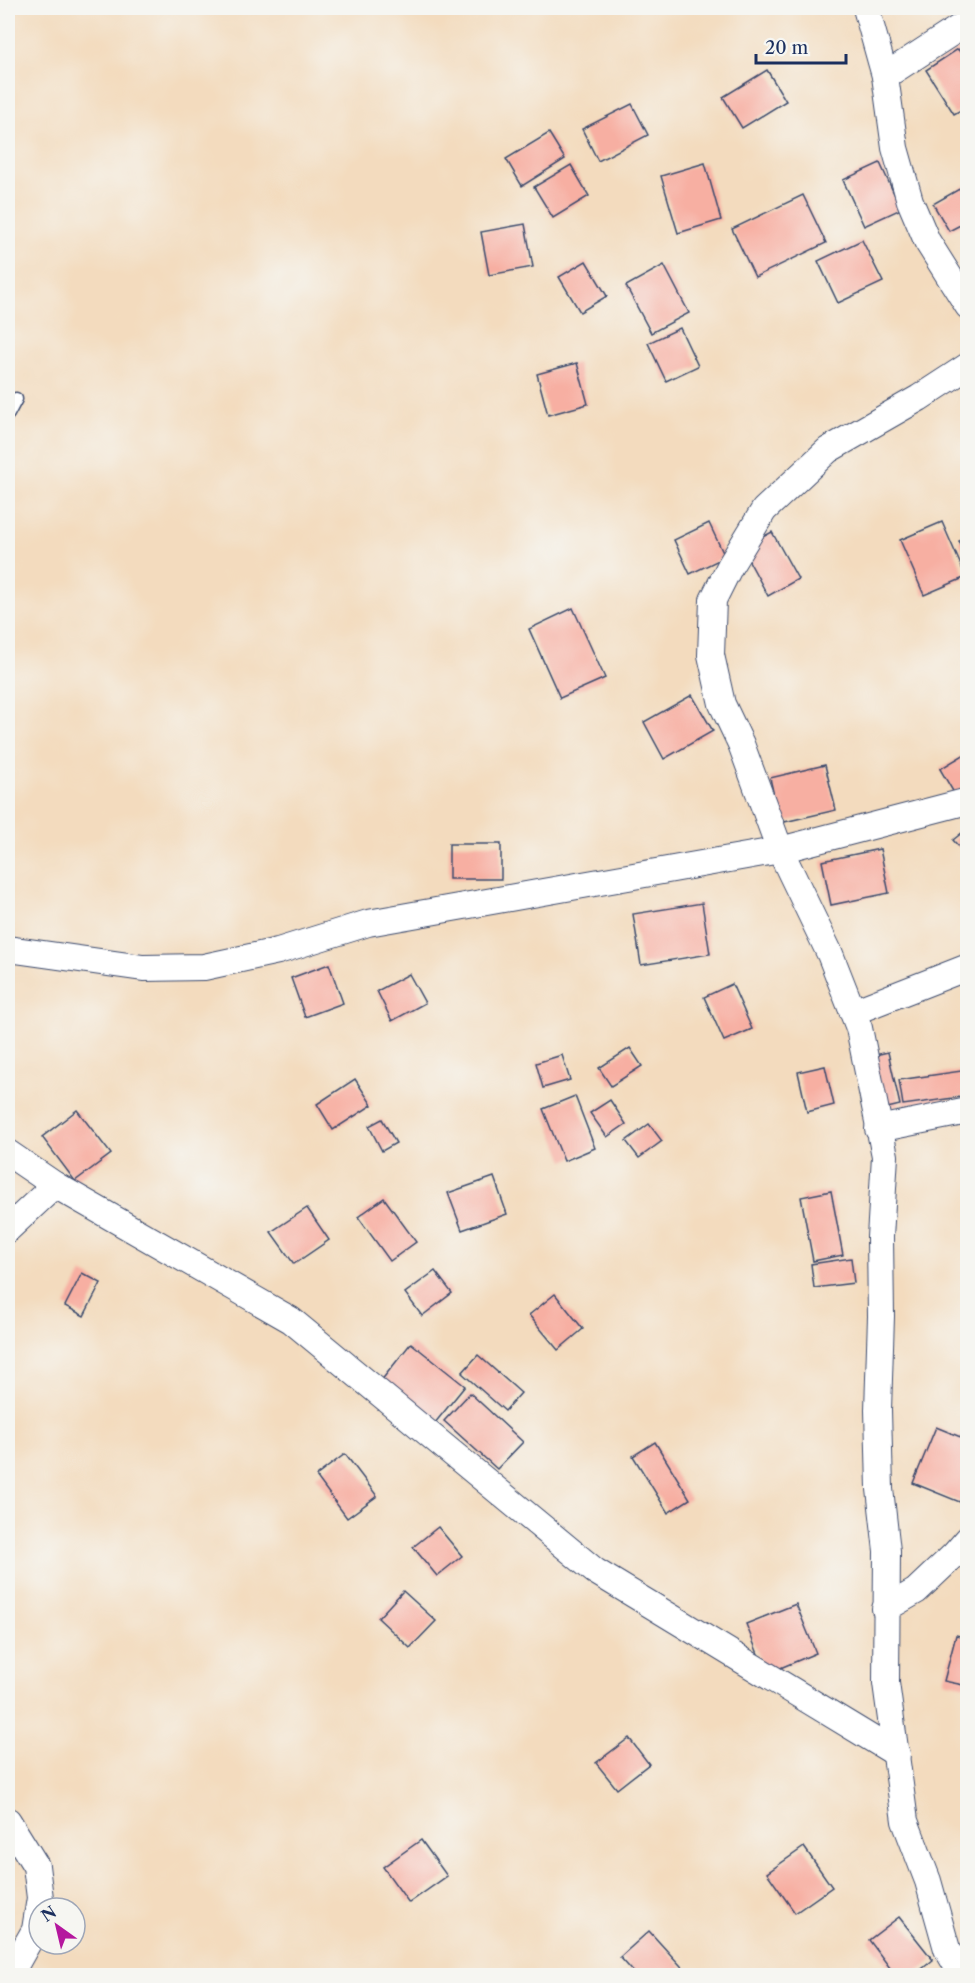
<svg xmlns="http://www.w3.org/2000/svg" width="975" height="1983" viewBox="0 0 975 1983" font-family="'Libre Caslon Text',serif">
<rect width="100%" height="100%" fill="#f6f6f2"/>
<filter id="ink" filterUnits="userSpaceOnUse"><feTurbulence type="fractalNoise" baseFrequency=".0167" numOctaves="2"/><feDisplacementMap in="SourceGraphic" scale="12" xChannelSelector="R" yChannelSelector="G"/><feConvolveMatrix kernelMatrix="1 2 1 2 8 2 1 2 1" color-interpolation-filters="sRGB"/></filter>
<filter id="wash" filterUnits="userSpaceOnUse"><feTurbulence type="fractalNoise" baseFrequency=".008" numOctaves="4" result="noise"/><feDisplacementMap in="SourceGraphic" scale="24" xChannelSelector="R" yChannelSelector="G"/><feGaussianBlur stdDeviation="1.35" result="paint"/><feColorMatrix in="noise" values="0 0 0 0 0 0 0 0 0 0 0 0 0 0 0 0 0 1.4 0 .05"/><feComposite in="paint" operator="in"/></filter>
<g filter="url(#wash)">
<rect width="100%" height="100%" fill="#f3dbbe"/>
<g id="blocks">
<!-- building -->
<g fill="#f7afa2">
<path d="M 958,49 L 968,64 L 968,106 L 954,114 L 926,70 Z"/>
<path d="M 767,70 L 786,101 L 742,128 L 723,97 Z"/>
<path d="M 632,104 L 648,135 L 598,161 L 582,129 Z"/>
<path d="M 549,133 L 565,159 L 522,186 L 506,159 Z"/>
<path d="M 705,163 L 721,220 L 678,233 L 661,176 Z"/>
<path d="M 880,163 L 901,209 L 864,226 L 843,180 Z"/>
<path d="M 571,165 L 589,196 L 553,218 L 534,187 Z"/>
<path d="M 968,184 L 968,221 L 949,231 L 933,204 Z"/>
<path d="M 803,195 L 826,243 L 755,277 L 732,229 Z"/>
<path d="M 525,224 L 533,267 L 489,275 L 481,232 Z"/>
<path d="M 862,240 L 883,282 L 838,303 L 818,261 Z"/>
<path d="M 586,261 L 607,296 L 580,312 L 559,277 Z"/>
<path d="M 664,265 L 689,313 L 651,333 L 626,286 Z"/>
<path d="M 680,328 L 698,366 L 666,381 L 648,343 Z"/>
<path d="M 577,363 L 588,404 L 548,415 L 537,374 Z"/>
<path d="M 942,522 L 966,577 L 924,595 L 900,540 Z"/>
<path d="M 709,523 L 725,557 L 690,574 L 674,540 Z"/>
<path d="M 772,532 L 798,579 L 768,596 L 742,548 Z"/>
<path d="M 968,537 L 968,560 L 959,541 Z"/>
<path d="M 573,608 L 605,678 L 560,698 L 529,629 Z"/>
<path d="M 692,695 L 713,731 L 664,759 L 644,722 Z"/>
<path d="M 965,754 L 968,758 L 968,785 L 954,793 L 940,769 Z"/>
<path d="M 825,765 L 836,810 L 780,823 L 770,778 Z"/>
<path d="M 968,828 L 968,857 L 953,840 Z"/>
<rect x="449" y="844" width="52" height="35"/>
<path d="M 880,849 L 889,893 L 831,905 L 822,861 Z"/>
<path d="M 702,903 L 710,954 L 641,965 L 633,914 Z"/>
<path d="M 329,964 L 343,1003 L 305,1017 L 291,978 Z"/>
<path d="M 409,974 L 425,1003 L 392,1021 L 377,991 Z"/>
<path d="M 732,984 L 752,1029 L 724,1041 L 704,997 Z"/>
<path d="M 630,1048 L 642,1066 L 611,1086 L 599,1068 Z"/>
<path d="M 888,1052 L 900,1105 L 879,1110 L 867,1057 Z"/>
<path d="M 562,1055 L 570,1080 L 543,1088 L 536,1063 Z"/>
<path d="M 825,1066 L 834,1105 L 807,1112 L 798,1072 Z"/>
<path d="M 968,1070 L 968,1096 L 903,1105 L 899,1080 Z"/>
<path d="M 355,1079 L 372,1105 L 333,1130 L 317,1104 Z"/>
<path d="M 575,1096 L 595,1148 L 564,1161 L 543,1109 Z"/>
<path d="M 610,1100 L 626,1124 L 607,1137 L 590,1113 Z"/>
<path d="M 77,1110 L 111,1154 L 75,1181 L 42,1137 Z"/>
<path d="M 382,1119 L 396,1143 L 382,1151 L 369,1126 Z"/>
<path d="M 649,1124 L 662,1141 L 639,1158 L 626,1141 Z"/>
<path d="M 494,1177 L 507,1214 L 462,1230 L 448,1193 Z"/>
<path d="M 831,1191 L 843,1255 L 813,1261 L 801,1197 Z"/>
<path d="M 384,1198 L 416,1242 L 390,1261 L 358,1217 Z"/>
<path d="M 307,1208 L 329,1240 L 294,1264 L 271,1232 Z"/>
<path d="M 851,1258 L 854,1283 L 814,1288 L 811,1264 Z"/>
<path d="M 435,1271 L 452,1293 L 422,1316 L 405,1293 Z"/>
<path d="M 82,1273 L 101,1283 L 84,1316 L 65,1306 Z"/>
<path d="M 555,1294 L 583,1329 L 558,1350 L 529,1315 Z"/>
<path d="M 411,1343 L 465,1386 L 430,1429 L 377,1386 Z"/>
<path d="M 478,1355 L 521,1393 L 505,1411 L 462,1373 Z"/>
<path d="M 470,1393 L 523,1442 L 497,1469 L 444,1421 Z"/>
<path d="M 936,1427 L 968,1440 L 967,1505 L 913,1483 Z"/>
<path d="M 655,1442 L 690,1499 L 668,1513 L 633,1456 Z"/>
<path d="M 345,1454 L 377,1496 L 347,1518 L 316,1476 Z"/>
<path d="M 438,1527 L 462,1556 L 437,1576 L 413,1547 Z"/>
<path d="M 403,1591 L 436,1621 L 410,1648 L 378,1618 Z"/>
<path d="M 796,1604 L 816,1653 L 766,1674 L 746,1624 Z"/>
<path d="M 956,1635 L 968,1638 L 968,1686 L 944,1681 Z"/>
<path d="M 629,1738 L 649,1764 L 617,1789 L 596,1763 Z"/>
<path d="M 421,1840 L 447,1876 L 409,1903 L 383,1867 Z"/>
<path d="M 804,1847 L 832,1887 L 795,1913 L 767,1873 Z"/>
<path d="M 899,1917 L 933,1960 L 913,1976 L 896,1976 L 869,1940 Z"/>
<path d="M 649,1931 L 690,1976 L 637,1976 L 620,1957 Z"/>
</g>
</g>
</g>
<g filter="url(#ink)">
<use href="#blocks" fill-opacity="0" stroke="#3b496c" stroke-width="1.5"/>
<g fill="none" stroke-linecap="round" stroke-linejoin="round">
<defs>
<path id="service" d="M 8,414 L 16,399"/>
<g id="minor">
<path d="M 866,8 L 885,76 L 895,148 L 910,201 L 927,241 L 968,306"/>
<path d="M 885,76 L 968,22"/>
<path d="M 8,949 L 143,968 L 204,967 L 278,951 L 368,923 L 780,850 L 968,801"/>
<path d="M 853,1012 L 968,967"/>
<path d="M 878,1129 L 968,1111"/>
<path d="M 8,1153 L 55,1185"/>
<path d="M 8,1229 L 55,1185 L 291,1320 L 595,1571 L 897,1754"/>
<path d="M 885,1609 L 916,1591 L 954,1555 L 968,1539"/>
<path d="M 8,1821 L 36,1866 L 40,1898 L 35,1930 L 9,1976"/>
<path d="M 963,1976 L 947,1949 L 928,1881 L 905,1821 L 886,1683 L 887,1551 L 880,1489 L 878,1410 L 881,1316 L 880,1237 L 885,1156 L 859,1028 L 830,954 L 780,850 L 741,744 L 722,704 L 711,655 L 713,600 L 730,566 L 764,510 L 828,450 L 919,398 L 968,366"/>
</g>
</defs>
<!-- service casing -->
<use href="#service" stroke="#3b496c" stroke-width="15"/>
<!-- minor casing -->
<use href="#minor" stroke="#3b496c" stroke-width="28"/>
<!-- service -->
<use href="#service" stroke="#fff" stroke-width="12"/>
<!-- minor -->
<use href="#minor" stroke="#fff" stroke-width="26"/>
</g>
</g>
<!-- margin -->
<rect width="975" height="1983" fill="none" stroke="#f6f6f2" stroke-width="30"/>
<!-- north arrow -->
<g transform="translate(57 1926) rotate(326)"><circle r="28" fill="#f6f6f2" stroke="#9ea6b7" stroke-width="1.5"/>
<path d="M0-4.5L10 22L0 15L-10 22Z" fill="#b5179e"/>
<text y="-9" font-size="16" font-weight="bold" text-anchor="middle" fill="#1b2f5e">N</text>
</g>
<!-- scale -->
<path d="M756 54v9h90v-9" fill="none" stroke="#1b2f5e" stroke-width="3"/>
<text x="765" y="54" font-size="18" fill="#1b2f5e" stroke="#f6f6f2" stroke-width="4.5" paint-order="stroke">20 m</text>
</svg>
